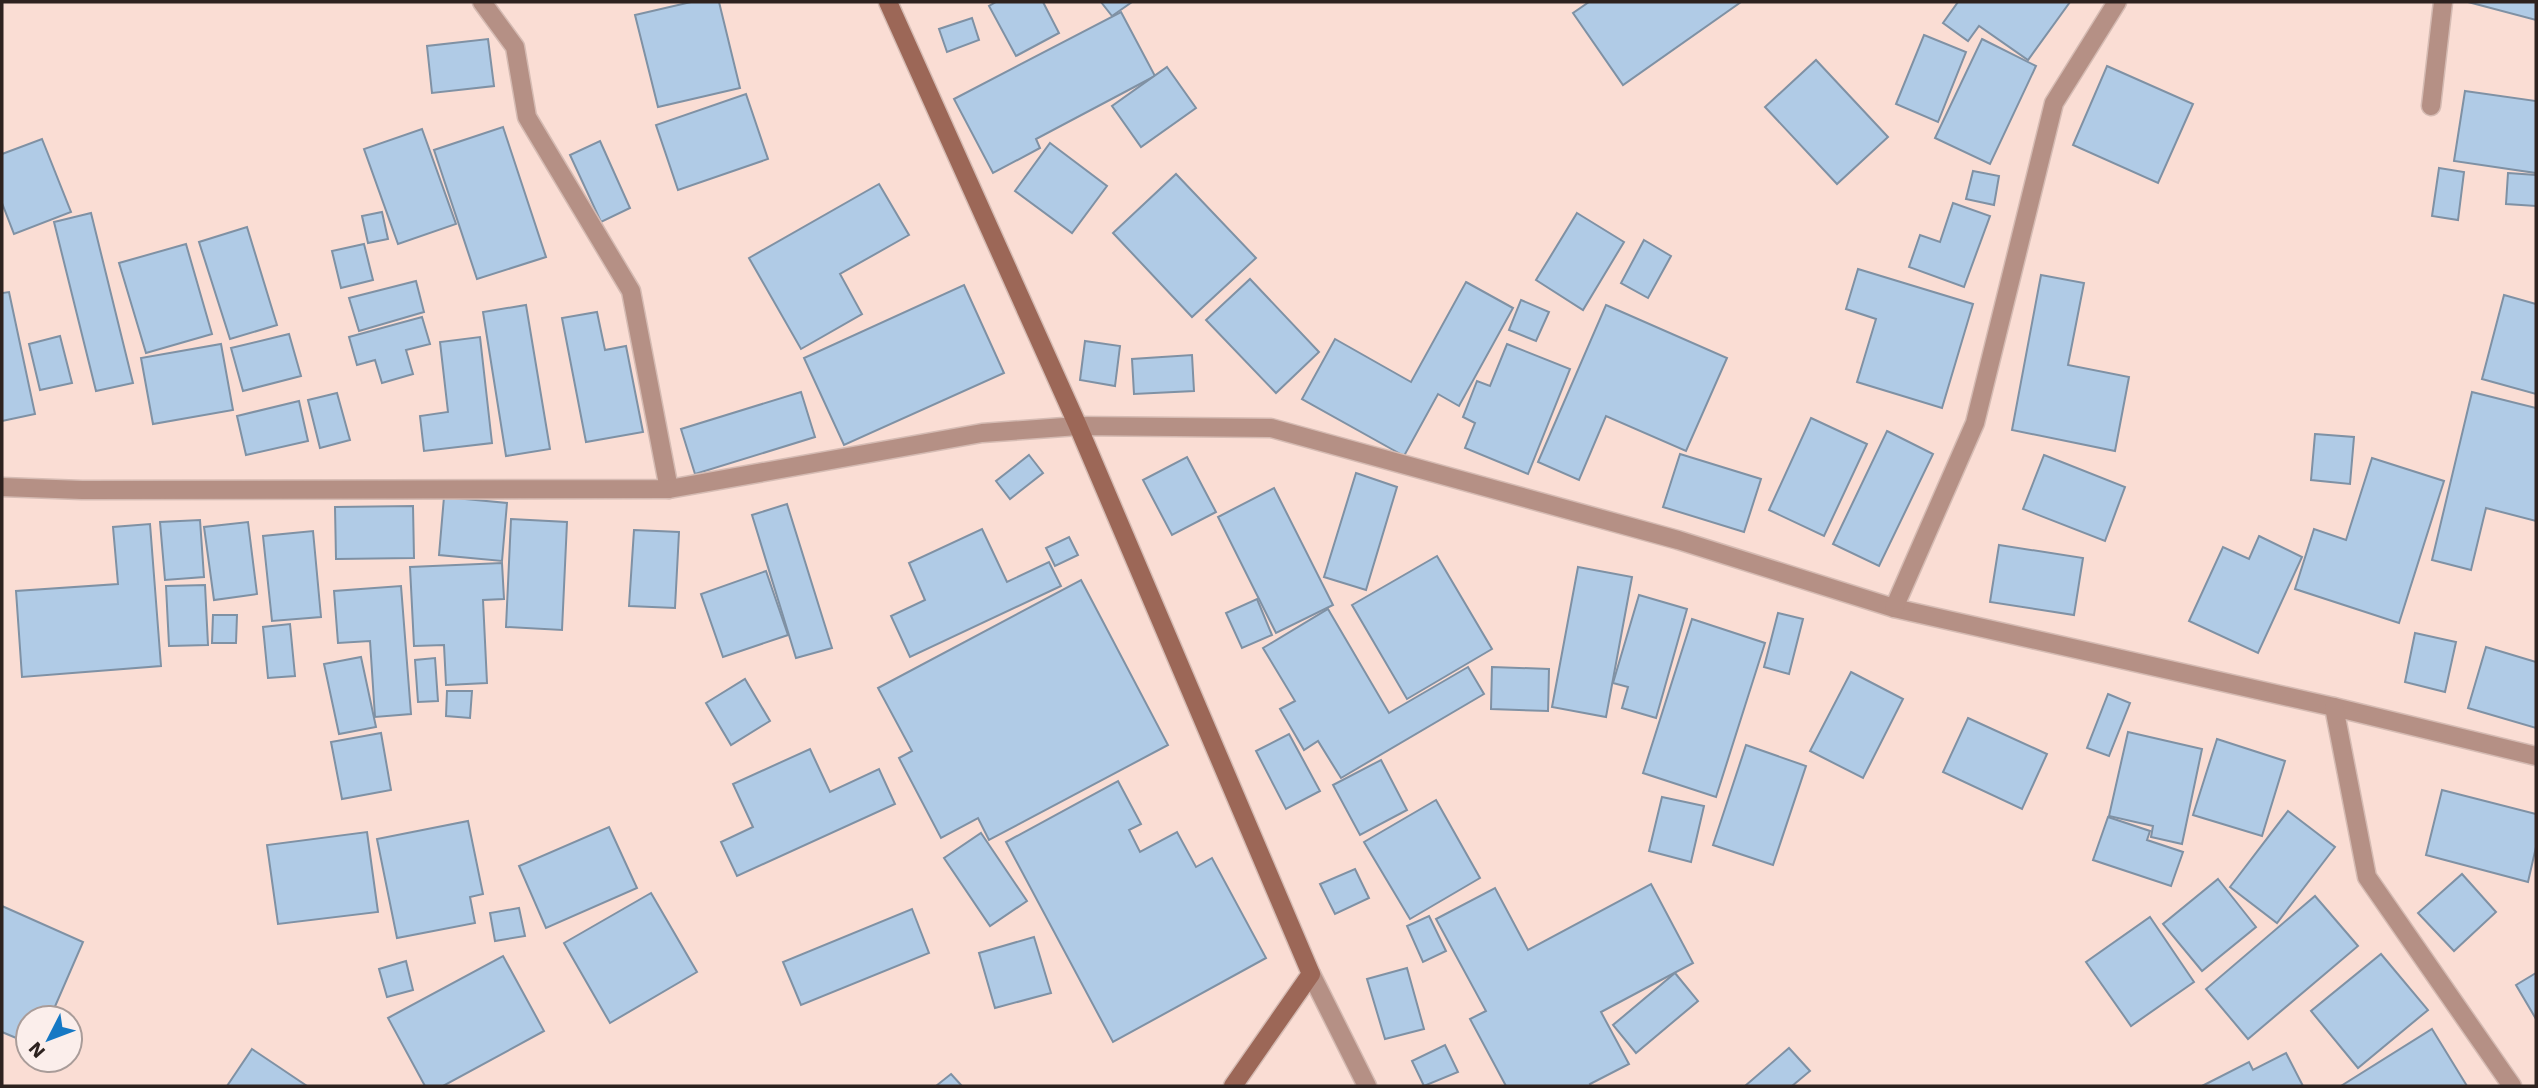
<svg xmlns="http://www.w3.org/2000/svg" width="2538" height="1088" viewBox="0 0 2538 1088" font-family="'Work Sans',sans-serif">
<rect width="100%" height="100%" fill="#faddd4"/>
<!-- building -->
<g fill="#b0cbe6" stroke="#7f91a4" stroke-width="2">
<path d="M 691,2 L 719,2 L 740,88 L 658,107 L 635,15 Z"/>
<path d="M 996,2 L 1043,2 L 1059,33 L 1016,56 L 989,6 Z"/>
<path d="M 1101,2 L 1132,2 L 1112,16 Z"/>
<path d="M 1589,2 L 1741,2 L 1623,85 L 1573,13 Z"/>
<path d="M 1958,2 L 2070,2 L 2028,60 L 1979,26 L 1968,41 L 1943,23 Z"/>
<path d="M 2468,2 L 2536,2 L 2536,20 Z"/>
<path d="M 1121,12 L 1155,76 L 1036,139 L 1040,148 L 993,173 L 954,99 Z"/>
<path d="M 972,18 L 979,40 L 947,52 L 939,29 Z"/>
<path d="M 1924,35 L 1966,52 L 1938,122 L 1896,104 Z"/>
<path d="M 488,39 L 494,86 L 432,93 L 427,46 Z"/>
<path d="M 1982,39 L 2036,66 L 1990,164 L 1935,138 Z"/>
<path d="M 1816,60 L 1888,137 L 1837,184 L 1765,107 Z"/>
<path d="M 2107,66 L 2193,104 L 2158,183 L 2073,145 Z"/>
<path d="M 1167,67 L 1196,108 L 1141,147 L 1112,106 Z"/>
<path d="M 2465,91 L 2536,101 L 2536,173 L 2454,161 Z"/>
<path d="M 746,94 L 768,159 L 678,190 L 656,125 Z"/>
<path d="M 503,127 L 546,257 L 477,279 L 434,150 Z"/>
<path d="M 422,129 L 456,224 L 398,244 L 364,149 Z"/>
<path d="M 42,139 L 71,212 L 14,234 L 2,203 L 2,154 Z"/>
<path d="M 600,141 L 630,208 L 601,222 L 570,155 Z"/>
<path d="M 1050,143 L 1107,186 L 1072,233 L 1015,191 Z"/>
<path d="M 2439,168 L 2464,172 L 2458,220 L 2432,216 Z"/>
<path d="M 1973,171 L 1999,176 L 1994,205 L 1966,199 Z"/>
<path d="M 2508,173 L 2536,175 L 2536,206 L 2506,204 Z"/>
<path d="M 1176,174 L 1256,258 L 1192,317 L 1113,233 Z"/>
<path d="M 879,184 L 909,235 L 840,274 L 862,314 L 801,349 L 749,258 Z"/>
<path d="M 1953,203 L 1990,216 L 1964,287 L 1909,267 L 1920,235 L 1940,242 Z"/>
<path d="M 382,212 L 388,239 L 368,243 L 362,216 Z"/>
<path d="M 91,213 L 133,383 L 96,391 L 54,222 Z"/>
<path d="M 1577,213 L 1624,242 L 1583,310 L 1536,280 Z"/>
<path d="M 247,227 L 277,325 L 230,339 L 199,242 Z"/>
<path d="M 1644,240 L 1671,256 L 1648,298 L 1621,283 Z"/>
<path d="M 186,244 L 212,334 L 146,353 L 119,263 Z"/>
<path d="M 364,244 L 373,280 L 341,288 L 332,251 Z"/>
<path d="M 1858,269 L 1973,304 L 1942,408 L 1857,382 L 1876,319 L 1846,309 Z"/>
<path d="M 2041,275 L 2084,283 L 2068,365 L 2129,377 L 2115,451 L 2012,430 Z"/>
<path d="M 1250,279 L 1319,352 L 1276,393 L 1206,320 Z"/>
<path d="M 416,281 L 424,312 L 359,331 L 349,298 Z"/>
<path d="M 1466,282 L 1513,308 L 1459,406 L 1438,394 L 1404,456 L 1302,399 L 1335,339 L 1411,382 Z"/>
<path d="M 964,285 L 1004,373 L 844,445 L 804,358 Z"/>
<path d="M 9,292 L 35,414 L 2,421 L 2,293 Z"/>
<path d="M 2504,295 L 2536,304 L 2536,394 L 2482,379 Z"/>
<path d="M 1521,300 L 1549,312 L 1536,341 L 1509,330 Z"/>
<path d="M 526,305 L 550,449 L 506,456 L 483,312 Z"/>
<path d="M 1606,305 L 1727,358 L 1686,451 L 1606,416 L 1579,480 L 1538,462 Z"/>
<path d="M 597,312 L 605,350 L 626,346 L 643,432 L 586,442 L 562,318 Z"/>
<path d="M 422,317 L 430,344 L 406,350 L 413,374 L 382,383 L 375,360 L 357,365 L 349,337 Z"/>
<path d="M 289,334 L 301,376 L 243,391 L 231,348 Z"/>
<path d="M 60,336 L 72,383 L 40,390 L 29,344 Z"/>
<path d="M 480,337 L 492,443 L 424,451 L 420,416 L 448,412 L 440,342 Z"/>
<path d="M 1085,341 L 1120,346 L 1115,386 L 1080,380 Z"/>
<path d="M 221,344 L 233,410 L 153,424 L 141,358 Z"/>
<path d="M 1507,344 L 1570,369 L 1528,474 L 1465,448 L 1475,423 L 1463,417 L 1477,381 L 1490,386 Z"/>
<path d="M 1192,355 L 1194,391 L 1134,394 L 1132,359 Z"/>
<path d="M 801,392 L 815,437 L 695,474 L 681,429 Z"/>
<path d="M 2472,392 L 2536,408 L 2536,521 L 2486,508 L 2471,570 L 2432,560 Z"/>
<path d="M 337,393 L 350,440 L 320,448 L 308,400 Z"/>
<path d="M 299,401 L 308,441 L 246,455 L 237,416 Z"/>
<path d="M 1811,418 L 1867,444 L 1824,536 L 1769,510 Z"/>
<path d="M 1887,431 L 1933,454 L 1879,566 L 1833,544 Z"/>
<path d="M 2315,434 L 2354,437 L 2350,484 L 2311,480 Z"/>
<path d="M 1680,454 L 1761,479 L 1744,532 L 1663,507 Z"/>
<path d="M 1029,455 L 1043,473 L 1010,499 L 996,481 Z"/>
<path d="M 2044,455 L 2125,487 L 2105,541 L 2023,509 Z"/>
<path d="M 1187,457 L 1216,512 L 1172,535 L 1143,480 Z"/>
<path d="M 2372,458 L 2444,481 L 2399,623 L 2295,589 L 2314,529 L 2346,540 Z"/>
<path d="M 1356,473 L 1397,487 L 1366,590 L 1324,577 Z"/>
<path d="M 1274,488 L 1333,605 L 1276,633 L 1218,517 Z"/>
<path d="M 444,497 L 507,503 L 502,561 L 439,555 Z"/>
<path d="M 787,504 L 832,648 L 796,658 L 752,515 Z"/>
<path d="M 413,506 L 414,558 L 336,559 L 335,507 Z"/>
<path d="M 511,519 L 567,522 L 562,630 L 506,627 Z"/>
<path d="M 200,520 L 204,577 L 165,580 L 160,522 Z"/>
<path d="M 248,522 L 257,594 L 214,600 L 204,527 Z"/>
<path d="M 150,524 L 161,666 L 22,677 L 16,591 L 118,584 L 113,527 Z"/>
<path d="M 982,529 L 1007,582 L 1049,562 L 1061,586 L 910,657 L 891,616 L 925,600 L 909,563 Z"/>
<path d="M 634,530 L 679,532 L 675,608 L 629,606 Z"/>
<path d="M 313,531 L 321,617 L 272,621 L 263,536 Z"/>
<path d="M 2259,536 L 2302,557 L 2258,653 L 2189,621 L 2223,547 L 2249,559 Z"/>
<path d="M 1069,537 L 1078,555 L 1055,566 L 1046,548 Z"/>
<path d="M 1999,545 L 2083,558 L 2074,615 L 1990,602 Z"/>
<path d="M 1437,556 L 1492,649 L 1407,699 L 1352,605 Z"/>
<path d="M 502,563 L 504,599 L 483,600 L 487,683 L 446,685 L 444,645 L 414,646 L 410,567 Z"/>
<path d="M 1578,567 L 1632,577 L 1606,717 L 1552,707 Z"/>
<path d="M 766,571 L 788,635 L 723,657 L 701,594 Z"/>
<path d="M 1081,580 L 1168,745 L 989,840 L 978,818 L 941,838 L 899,758 L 912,751 L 878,688 Z"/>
<path d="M 205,585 L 208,645 L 169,646 L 166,586 Z"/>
<path d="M 401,586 L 411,714 L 375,717 L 370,641 L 338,643 L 334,591 Z"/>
<path d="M 1639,595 L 1687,609 L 1656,718 L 1622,708 L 1628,687 L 1613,683 Z"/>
<path d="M 1257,599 L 1272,635 L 1242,648 L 1226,613 Z"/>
<path d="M 1328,609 L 1389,713 L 1468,667 L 1484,694 L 1341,778 L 1318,741 L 1304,750 L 1280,709 L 1295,701 L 1263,648 Z"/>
<path d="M 1778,613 L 1803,619 L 1789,674 L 1764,667 Z"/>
<path d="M 213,615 L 237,615 L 236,643 L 212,643 Z"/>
<path d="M 1692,619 L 1765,643 L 1716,797 L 1643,773 Z"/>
<path d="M 290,624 L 295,676 L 268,678 L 263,627 Z"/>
<path d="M 2415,633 L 2456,642 L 2445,692 L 2405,682 Z"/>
<path d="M 2486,647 L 2536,662 L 2536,728 L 2468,708 Z"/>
<path d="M 361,657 L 376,727 L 339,734 L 324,664 Z"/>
<path d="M 435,658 L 438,701 L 418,702 L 415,660 Z"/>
<path d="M 1492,667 L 1549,669 L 1548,711 L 1491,709 Z"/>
<path d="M 1851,672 L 1903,699 L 1863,778 L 1810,751 Z"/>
<path d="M 745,679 L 770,721 L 731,745 L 706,703 Z"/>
<path d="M 447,691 L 472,691 L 470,718 L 446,716 Z"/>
<path d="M 2108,694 L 2130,703 L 2109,756 L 2087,748 Z"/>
<path d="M 1968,718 L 2047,754 L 2022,809 L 1943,772 Z"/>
<path d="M 2128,732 L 2202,749 L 2182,844 L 2151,837 L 2153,826 L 2109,816 Z"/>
<path d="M 381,733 L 391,790 L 342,799 L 331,742 Z"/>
<path d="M 1289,734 L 1320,791 L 1286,809 L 1256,751 Z"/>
<path d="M 2217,739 L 2285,761 L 2262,836 L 2193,815 Z"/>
<path d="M 1746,745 L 1806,766 L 1773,865 L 1713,845 Z"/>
<path d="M 810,749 L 830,792 L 879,769 L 895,804 L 737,876 L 721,842 L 753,827 L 733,784 Z"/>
<path d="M 1381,760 L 1407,810 L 1360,835 L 1333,785 Z"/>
<path d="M 1118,781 L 1141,824 L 1129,830 L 1140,852 L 1177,832 L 1196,867 L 1212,858 L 1266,958 L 1113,1042 L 1006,842 Z"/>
<path d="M 2442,790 L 2536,814 L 2536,847 L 2528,882 L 2426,855 Z"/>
<path d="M 1662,797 L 1704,806 L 1691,862 L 1649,851 Z"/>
<path d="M 1436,800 L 1480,878 L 1410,919 L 1364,842 Z"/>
<path d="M 2288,811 L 2335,847 L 2277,923 L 2230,887 Z"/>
<path d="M 2108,817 L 2150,831 L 2147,840 L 2183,852 L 2171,886 L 2093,860 Z"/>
<path d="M 468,821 L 483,894 L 470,897 L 475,923 L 397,938 L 377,839 Z"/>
<path d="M 609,827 L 637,888 L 546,928 L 519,866 Z"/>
<path d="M 367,832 L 378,912 L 278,924 L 267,845 Z"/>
<path d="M 981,833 L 1027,901 L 990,926 L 944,858 Z"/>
<path d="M 1355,869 L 1369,898 L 1335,914 L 1320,884 Z"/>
<path d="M 2462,874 L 2496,912 L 2454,951 L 2418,913 Z"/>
<path d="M 2218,879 L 2256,927 L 2202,971 L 2163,924 Z"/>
<path d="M 1651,884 L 1693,963 L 1601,1012 L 1629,1064 L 1590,1084 L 1591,1086 L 1506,1086 L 1470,1019 L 1486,1011 L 1436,919 L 1495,888 L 1528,950 Z"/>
<path d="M 651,893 L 697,972 L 610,1023 L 564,943 Z"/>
<path d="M 2315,896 L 2358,946 L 2248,1039 L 2206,989 Z"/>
<path d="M 2,906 L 83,942 L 50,1018 L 28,1018 L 28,1043 L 2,1032 Z"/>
<path d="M 519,908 L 525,936 L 495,941 L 490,913 Z"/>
<path d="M 912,909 L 929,953 L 801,1005 L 783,962 Z"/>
<path d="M 1429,916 L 1446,951 L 1423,962 L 1407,926 Z"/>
<path d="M 2150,917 L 2194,982 L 2131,1026 L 2086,962 Z"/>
<path d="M 1034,937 L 1051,993 L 995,1008 L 979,953 Z"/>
<path d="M 2381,954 L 2428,1010 L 2358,1068 L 2311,1011 Z"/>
<path d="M 503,956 L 544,1031 L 443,1086 L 425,1086 L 388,1018 Z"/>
<path d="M 406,961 L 413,990 L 387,997 L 379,969 Z"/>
<path d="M 1407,968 L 1424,1029 L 1385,1039 L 1367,979 Z"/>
<path d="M 1675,973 L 1698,1001 L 1636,1053 L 1613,1025 Z"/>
<path d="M 2536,973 L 2536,1019 L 2516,985 Z"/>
<path d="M 2432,1029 L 2467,1086 L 2341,1086 Z"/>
<path d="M 1445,1045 L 1458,1072 L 1424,1086 L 1412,1061 Z"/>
<path d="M 1789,1048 L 1810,1071 L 1792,1086 L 1745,1086 Z"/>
<path d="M 252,1049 L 307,1086 L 227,1086 Z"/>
<path d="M 2286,1053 L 2303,1086 L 2202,1086 L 2249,1062 L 2253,1070 Z"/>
<path d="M 951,1074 L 962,1086 L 936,1086 Z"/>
</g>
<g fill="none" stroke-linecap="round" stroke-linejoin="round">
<defs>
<g id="street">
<path d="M 482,2 L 515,47 L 527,117 L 631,291 L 669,489"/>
<path d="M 2431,106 L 2443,2"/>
<path d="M 2,487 L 82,490 L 669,489 L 982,433 L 1078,426 L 1271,428 L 1678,540 L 1894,608 L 2334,707 L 2536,756"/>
<path d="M 1894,608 L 1975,423 L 2054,103 L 2117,2"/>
<path d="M 2334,707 L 2367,877 L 2512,1086"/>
<path d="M 1311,974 L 1367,1086"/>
</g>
<path id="secondary" d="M 888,2 L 1078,426 L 1311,974 L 1233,1086"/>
</defs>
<!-- street casing -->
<use href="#street" stroke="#d5bbb3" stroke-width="21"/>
<!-- secondary casing -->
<use href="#secondary" stroke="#d5bbb3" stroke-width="21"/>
<!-- street -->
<use href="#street" stroke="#b59085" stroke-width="18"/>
<!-- secondary -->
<use href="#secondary" stroke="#9c6757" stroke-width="18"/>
</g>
<!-- border -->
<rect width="2538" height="1088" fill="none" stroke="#2d221f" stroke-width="7"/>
<!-- north arrow -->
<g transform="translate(49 1039) rotate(228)"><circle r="33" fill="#fbeeeb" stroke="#a99c99" stroke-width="2"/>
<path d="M0-5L12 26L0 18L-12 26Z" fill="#1678c4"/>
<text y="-10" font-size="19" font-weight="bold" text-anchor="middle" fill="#2d221f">N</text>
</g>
</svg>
